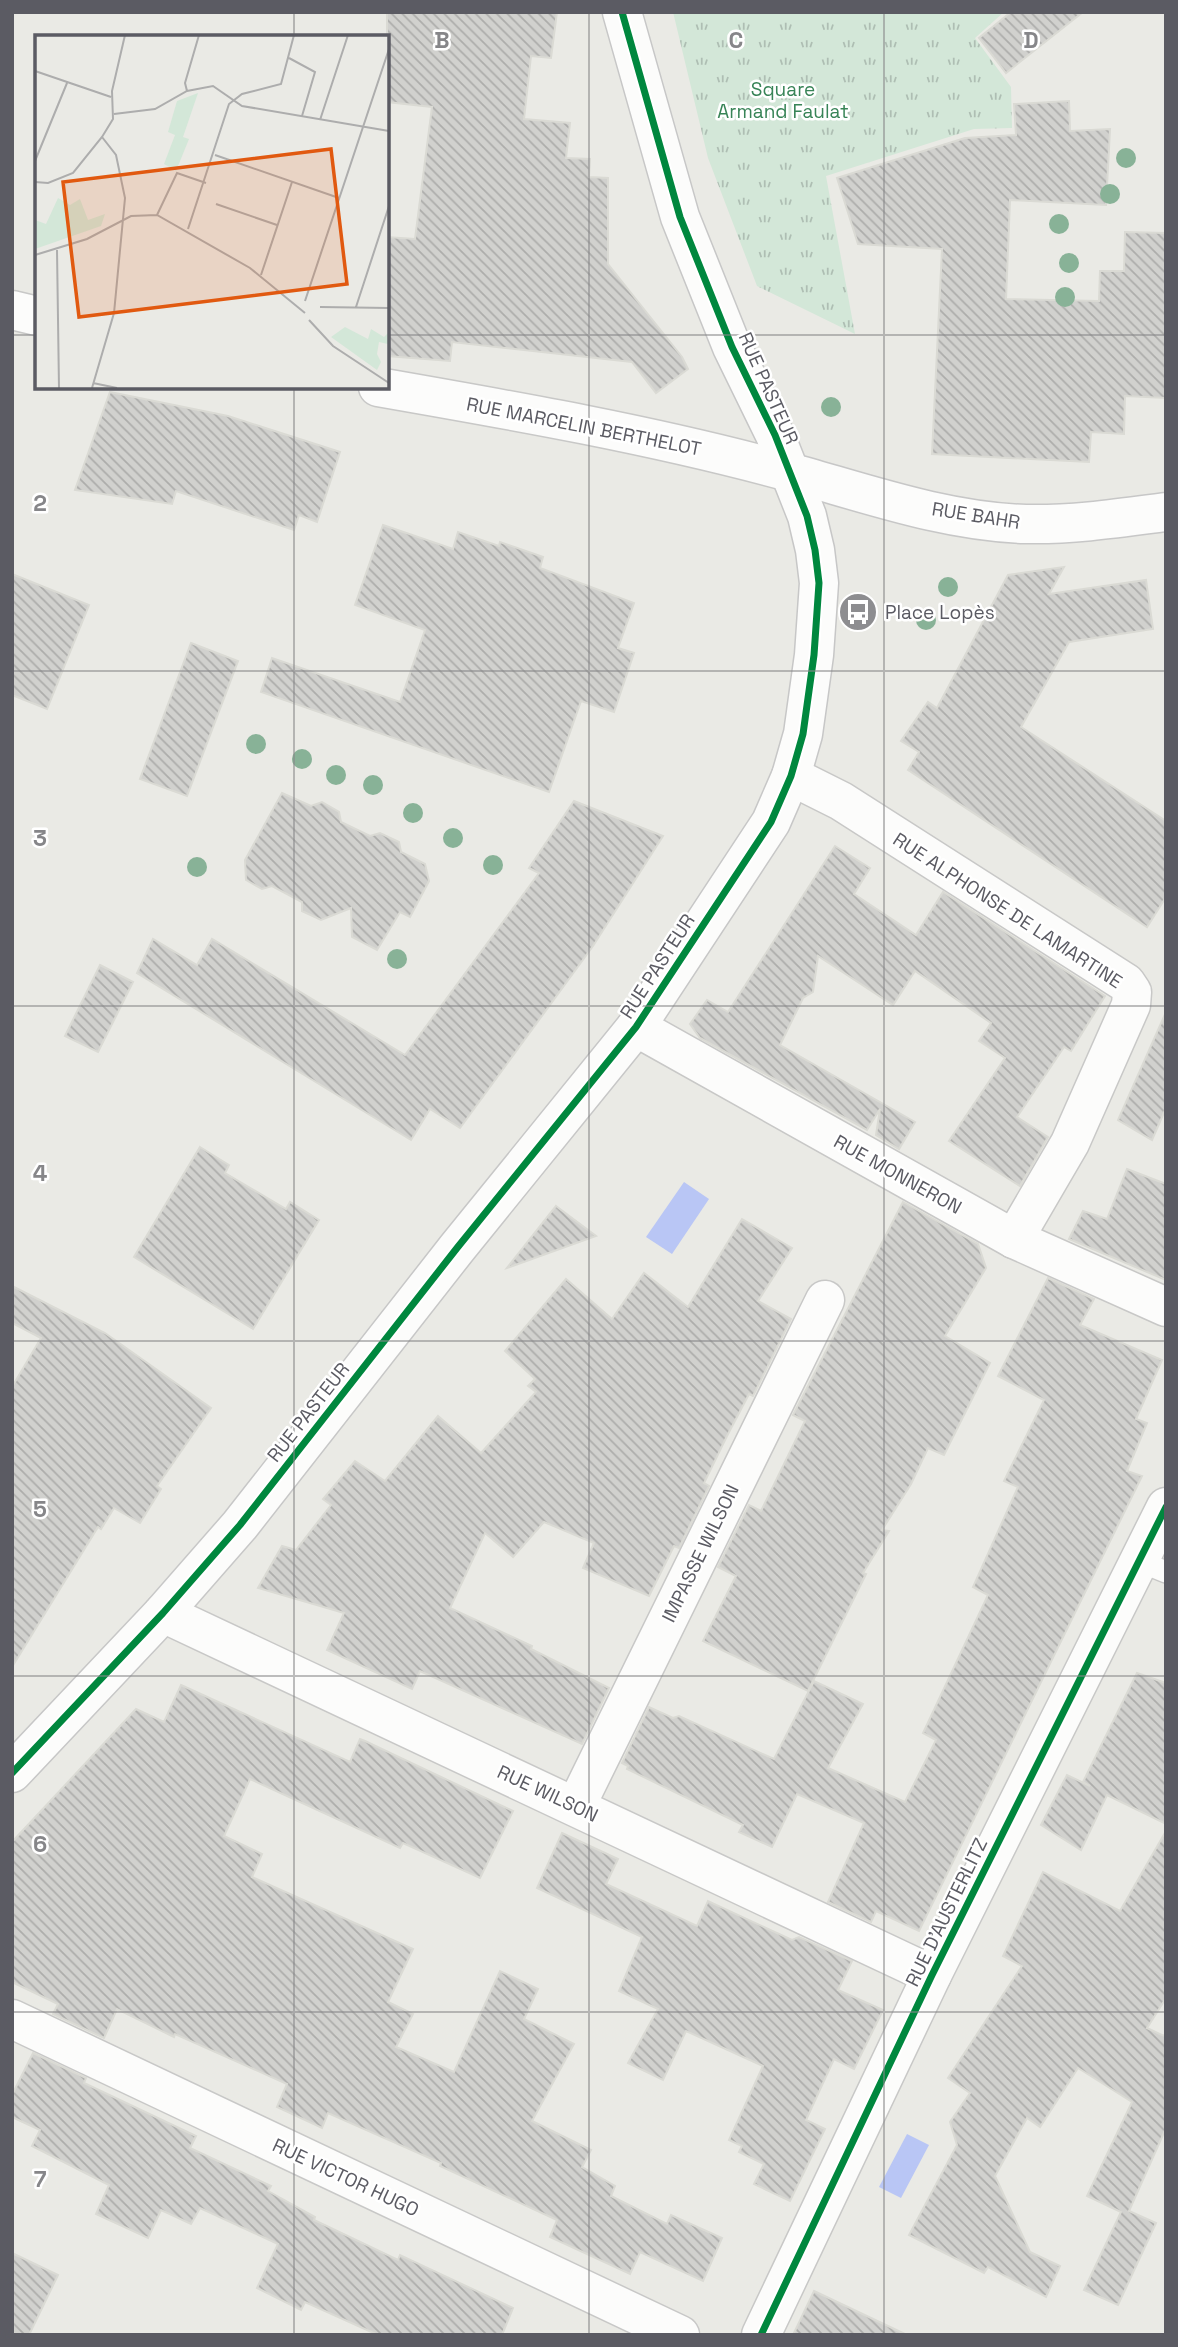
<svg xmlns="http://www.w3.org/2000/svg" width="1178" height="2347" viewBox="0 0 1178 2347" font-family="'Space Grotesk',sans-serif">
<defs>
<pattern id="grass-tufts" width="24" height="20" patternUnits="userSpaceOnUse" patternTransform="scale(1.75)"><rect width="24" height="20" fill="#d3e7d8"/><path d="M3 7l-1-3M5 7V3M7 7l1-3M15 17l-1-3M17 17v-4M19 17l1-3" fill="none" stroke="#aebeb3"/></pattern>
<pattern id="building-back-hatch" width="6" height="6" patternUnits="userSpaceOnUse" patternTransform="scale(1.75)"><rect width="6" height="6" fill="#d1d1ce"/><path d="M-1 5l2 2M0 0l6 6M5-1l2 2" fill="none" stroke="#adadab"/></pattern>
</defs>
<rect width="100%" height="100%" fill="#eaeae5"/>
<!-- grass -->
<path fill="url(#grass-tufts)" d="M 673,12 L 1004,12 L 975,38 L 1011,87 L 1012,128 L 974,129 L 826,176 L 855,334 L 757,286 L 708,158 Z"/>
<!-- water -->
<g fill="#b9c6f5">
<path d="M 684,1182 L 709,1199 L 672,1254 L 646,1237 Z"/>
<path d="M 907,2134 L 929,2145 L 901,2198 L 879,2187 Z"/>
</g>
<!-- building -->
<g fill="url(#building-back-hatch)" stroke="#dadad4" stroke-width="2">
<path d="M 387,12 L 557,12 L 551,58 L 531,56 L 524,119 L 570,123 L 566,158 L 590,159 L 589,177 L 608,178 L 608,264 L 682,357 L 688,369 L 656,393 L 632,362 L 452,342 L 450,361 L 387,356 L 387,237 L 415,239 L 432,107 L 387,102 Z"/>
<path d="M 1011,12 L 1083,12 L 1006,73 L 979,38 Z"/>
<path d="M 1069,101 L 1070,131 L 1110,129 L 1106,205 L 1010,200 L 1006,299 L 1099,301 L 1100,271 L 1124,271 L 1125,232 L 1166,233 L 1166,398 L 1125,396 L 1124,434 L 1091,432 L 1089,462 L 932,454 L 942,249 L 858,244 L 837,178 L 965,138 L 1016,135 L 1014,104 Z"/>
<path d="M 110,392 L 228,416 L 340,452 L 317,522 L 299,515 L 294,530 L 176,491 L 172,504 L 75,490 Z"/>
<path d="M 383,525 L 453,549 L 458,532 L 499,546 L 500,542 L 543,557 L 540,568 L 634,603 L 618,648 L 634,653 L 614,712 L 581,701 L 549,792 L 261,692 L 272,658 L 400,702 L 425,630 L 355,605 Z"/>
<path d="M 1064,567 L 1049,594 L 1146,580 L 1153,629 L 1069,642 L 1021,727 L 1166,821 L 1166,897 L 1147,927 L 908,770 L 919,752 L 901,741 L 928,702 L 937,708 L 1008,575 Z"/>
<path d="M 12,574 L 89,605 L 47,709 L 12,695 Z"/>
<path d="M 191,643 L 238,661 L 187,796 L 140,779 Z"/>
<path d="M 282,793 L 311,806 L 322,802 L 339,812 L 341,822 L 370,836 L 380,833 L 399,842 L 401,852 L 425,864 L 429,881 L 410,917 L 400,912 L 377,950 L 352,937 L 351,908 L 321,920 L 302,911 L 302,902 L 272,886 L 262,889 L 246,880 L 245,860 Z"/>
<path d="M 574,801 L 663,836 L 593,946 L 460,1128 L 430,1109 L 411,1140 L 137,973 L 153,939 L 197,965 L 212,939 L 405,1055 L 539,873 L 529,868 Z"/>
<path d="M 835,846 L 870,868 L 854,894 L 916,935 L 943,892 L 1105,996 L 1071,1051 L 1064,1047 L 1017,1117 L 1048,1137 L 1020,1186 L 949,1141 L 1005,1058 L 979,1041 L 991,1023 L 915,971 L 893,1005 L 818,956 L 813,992 L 803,998 L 780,1045 L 915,1122 L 899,1149 L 876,1135 L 880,1109 L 867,1130 L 700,1038 L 690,1024 L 707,1000 L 728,1012 Z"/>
<path d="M 100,965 L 133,982 L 98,1052 L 65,1036 Z"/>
<path d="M 1166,1012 L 1166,1108 L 1152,1140 L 1118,1120 Z"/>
<path d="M 200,1147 L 229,1165 L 225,1173 L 286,1209 L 290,1202 L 319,1220 L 253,1329 L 134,1257 Z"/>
<path d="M 1127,1169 L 1166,1184 L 1166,1280 L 1069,1239 L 1083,1211 L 1107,1219 Z"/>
<path d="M 903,1202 L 978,1244 L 986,1268 L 945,1336 L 990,1363 L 944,1455 L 928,1448 L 911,1484 L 882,1530 L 889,1531 L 863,1573 L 866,1574 L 808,1691 L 703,1641 L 736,1576 L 718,1567 L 749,1505 L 761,1511 L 805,1421 L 793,1415 Z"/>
<path d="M 556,1206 L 596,1236 L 507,1268 Z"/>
<path d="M 742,1219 L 792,1248 L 758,1301 L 791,1319 L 753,1396 L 749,1394 L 727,1436 L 704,1483 L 709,1486 L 679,1548 L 674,1546 L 649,1596 L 583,1568 L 594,1543 L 544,1522 L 513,1557 L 485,1533 L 450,1608 L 532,1646 L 531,1649 L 609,1688 L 582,1744 L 420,1671 L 412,1689 L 327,1650 L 344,1613 L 258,1588 L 282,1546 L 296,1550 L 331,1505 L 323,1499 L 355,1461 L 385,1481 L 438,1416 L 481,1453 L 536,1392 L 528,1386 L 535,1379 L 505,1351 L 566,1279 L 612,1319 L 644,1273 L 688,1307 Z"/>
<path d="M 1048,1278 L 1094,1299 L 1080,1325 L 1162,1360 L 1136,1419 L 1147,1423 L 1127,1471 L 1142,1476 L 919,1931 L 876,1911 L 871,1922 L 828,1902 L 864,1823 L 797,1794 L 772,1847 L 739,1832 L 743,1825 L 627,1769 L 628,1766 L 622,1763 L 649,1707 L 673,1718 L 679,1716 L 774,1759 L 814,1681 L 863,1704 L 828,1768 L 905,1802 L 936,1740 L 923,1733 L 988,1595 L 973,1587 L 1018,1487 L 1004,1481 L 1044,1400 L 998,1376 Z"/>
<path d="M 12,1286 L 105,1333 L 211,1408 L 157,1486 L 161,1489 L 140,1523 L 114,1508 L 101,1529 L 98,1527 L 12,1667 L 12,1387 L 41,1338 L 12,1323 Z"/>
<path d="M 1137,1673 L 1166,1683 L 1166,1824 L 1107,1795 L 1081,1850 L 1041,1825 L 1067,1775 L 1090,1786 L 1083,1782 Z"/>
<path d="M 181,1685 L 350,1762 L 360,1739 L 365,1741 L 513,1811 L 480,1878 L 403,1843 L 400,1848 L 250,1779 L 224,1836 L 262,1854 L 252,1877 L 413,1949 L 388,2002 L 413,2014 L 396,2047 L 454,2072 L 500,1971 L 538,1989 L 524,2019 L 574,2044 L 532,2121 L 591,2150 L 582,2167 L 615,2186 L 611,2196 L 667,2224 L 671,2215 L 722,2238 L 703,2281 L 640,2252 L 630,2274 L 550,2237 L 557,2220 L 440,2166 L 441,2163 L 328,2113 L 322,2128 L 277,2107 L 287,2084 L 175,2034 L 174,2037 L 117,2009 L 104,2038 L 53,2014 L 58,2004 L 12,1982 L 12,1842 L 136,1709 L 164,1722 Z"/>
<path d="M 1166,1831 L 1166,1998 L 1147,2028 L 1164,2036 L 1166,2032 L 1166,2128 L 1129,2211 L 1156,2223 L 1118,2305 L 1084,2290 L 1121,2212 L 1087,2196 L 1132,2102 L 1078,2068 L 1040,2127 L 1027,2118 L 995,2176 L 1030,2252 L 1060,2266 L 1046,2297 L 988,2267 L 984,2273 L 909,2235 L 957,2145 L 950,2122 L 970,2093 L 948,2078 L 1022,1966 L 1003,1956 L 1043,1872 L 1120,1911 Z"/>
<path d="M 562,1833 L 618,1859 L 606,1884 L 697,1926 L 708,1901 L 792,1940 L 799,1937 L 852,1961 L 838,1990 L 883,2010 L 854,2069 L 834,2059 L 806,2120 L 825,2129 L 790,2201 L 754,2184 L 764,2164 L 739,2152 L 742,2146 L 729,2140 L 763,2066 L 686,2031 L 663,2080 L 628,2063 L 658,2009 L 619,1991 L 642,1937 L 537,1888 Z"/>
<path d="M 33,2053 L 86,2078 L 84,2083 L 196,2136 L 190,2148 L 271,2186 L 268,2191 L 315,2217 L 314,2220 L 398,2260 L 400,2255 L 513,2308 L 502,2335 L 378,2335 L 305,2302 L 301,2310 L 257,2288 L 278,2244 L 200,2208 L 191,2224 L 161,2210 L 148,2238 L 96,2214 L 109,2185 L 32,2146 L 40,2130 L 12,2117 L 12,2095 Z"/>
<path d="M 12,2253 L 58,2275 L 29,2335 L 12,2335 Z"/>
<path d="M 814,2291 L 907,2335 L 793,2335 Z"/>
</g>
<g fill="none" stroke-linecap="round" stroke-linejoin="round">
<defs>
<path id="lane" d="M 1139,1561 L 1166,1572"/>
<g id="street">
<path d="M 12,310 L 37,316"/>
<path d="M 378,387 C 516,411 654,435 789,472"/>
<path d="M 791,776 L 841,801 L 1126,983 L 1132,992 L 1131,1005 L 1070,1143 L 1014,1239"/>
<path d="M 636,1027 L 1014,1239 L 1166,1307"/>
<path d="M 163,1613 L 932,1975"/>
<path d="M 576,1806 L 825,1300"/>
<path d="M 12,2019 L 680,2335"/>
<path d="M 761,2335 L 932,1975 L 1166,1507"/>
</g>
<g id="secondary">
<path d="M 789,472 C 865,493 946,522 1026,524 C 1073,525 1120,518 1166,512"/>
<path d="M 12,1773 L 163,1613 L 240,1525 L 457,1248 L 636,1027 L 771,822 L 791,776 L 803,734 L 814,655 L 819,583 L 815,550 L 807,516 L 775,435 L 732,347 L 680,217 L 622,12"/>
</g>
</defs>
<!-- lane casing -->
<use href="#lane" stroke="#c8c8c7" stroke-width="24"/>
<!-- street casing -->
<use href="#street" stroke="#c8c8c7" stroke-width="41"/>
<!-- secondary casing -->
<use href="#secondary" stroke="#c7c7c7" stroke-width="41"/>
<!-- lane -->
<use href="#lane" stroke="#fcfcfb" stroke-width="21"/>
<!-- street -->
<use href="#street" stroke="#fcfcfb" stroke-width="38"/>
<!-- secondary -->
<use href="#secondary" stroke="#fcfcfb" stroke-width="38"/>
<defs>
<g id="cycleway">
<path d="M 12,1773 L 163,1613 L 240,1525 L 457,1248 L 636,1027 L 771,822 L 791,776 L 803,734 L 814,655 L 819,583 L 815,550 L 807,516 L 775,435 L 732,347 L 680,217 L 622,12"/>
<path d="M 761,2335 L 932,1975 L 1166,1507"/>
</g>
</defs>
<!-- cycleway casing -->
<use href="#cycleway" stroke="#fff" stroke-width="11"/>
<!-- cycleway -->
<use href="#cycleway" stroke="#00873e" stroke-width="7"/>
</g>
<!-- trees -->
<g fill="#88b297">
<circle cx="1126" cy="158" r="10"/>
<circle cx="1110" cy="194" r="10"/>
<circle cx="1059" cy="224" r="10"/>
<circle cx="1069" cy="263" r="10"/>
<circle cx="1065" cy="297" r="10"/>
<circle cx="831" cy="407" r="10"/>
<circle cx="948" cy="587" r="10"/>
<circle cx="926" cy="620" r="10"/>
<circle cx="256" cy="744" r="10"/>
<circle cx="302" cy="759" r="10"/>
<circle cx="336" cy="775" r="10"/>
<circle cx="373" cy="785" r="10"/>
<circle cx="413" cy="813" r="10"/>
<circle cx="453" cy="838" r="10"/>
<circle cx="493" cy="865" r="10"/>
<circle cx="197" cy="867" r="10"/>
<circle cx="397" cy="959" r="10"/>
</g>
<!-- grid -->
<path fill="none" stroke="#868689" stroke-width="2" stroke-opacity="0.55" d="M 294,12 L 294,37M 589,12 L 589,2335M 884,12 L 884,2335M 12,335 L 37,335M 387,335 L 1166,335M 294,387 L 294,2335M 12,671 L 1166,671M 12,1006 L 1166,1006M 12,1341 L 1166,1341M 12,1676 L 1166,1676M 12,2012 L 1166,2012"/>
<!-- icons -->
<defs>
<symbol id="bus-disc" viewBox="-11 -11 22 22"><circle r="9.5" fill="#8d8d90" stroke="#fff"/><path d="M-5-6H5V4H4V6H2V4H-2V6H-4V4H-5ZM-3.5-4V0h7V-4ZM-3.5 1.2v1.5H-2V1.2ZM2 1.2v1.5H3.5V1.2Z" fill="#fff"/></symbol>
</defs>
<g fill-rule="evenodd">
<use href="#bus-disc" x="836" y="590" width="44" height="44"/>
</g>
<g text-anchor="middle" stroke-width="5" stroke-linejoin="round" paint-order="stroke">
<!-- park labels -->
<g font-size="19" fill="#388457" stroke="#fff">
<text x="783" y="96">Square<tspan x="783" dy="22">Armand Faulat</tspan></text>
</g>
<!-- street labels -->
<g font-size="19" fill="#5b5b63" stroke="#fff">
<text transform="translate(769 388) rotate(66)" y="7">RUE PASTEUR</text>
<text transform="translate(584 426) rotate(11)" y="7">RUE MARCELIN BERTHELOT</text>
<text transform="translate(976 515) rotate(9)" y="7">RUE BAHR</text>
<text transform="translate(1008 910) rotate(33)" y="7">RUE ALPHONSE DE LAMARTINE</text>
<text transform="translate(657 966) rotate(-57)" y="7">RUE PASTEUR</text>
<text transform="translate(898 1174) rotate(29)" y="7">RUE MONNERON</text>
<text transform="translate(308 1412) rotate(-52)" y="7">RUE PASTEUR</text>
<text transform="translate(700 1553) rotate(-64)" y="7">IMPASSE WILSON</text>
<text transform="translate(548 1793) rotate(25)" y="7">RUE WILSON</text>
<text transform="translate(946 1912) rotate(-64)" y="7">RUE D'AUSTERLITZ</text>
<text transform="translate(346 2177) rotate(25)" y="7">RUE VICTOR HUGO</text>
</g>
<!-- poi labels -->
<g font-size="19" fill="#5b5b63" stroke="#fff" text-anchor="start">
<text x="885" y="619">Place Lopès</text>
</g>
</g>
<!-- overview -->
<g transform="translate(35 35)">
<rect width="354" height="354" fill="#eaeae5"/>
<path d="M 23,163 L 35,170 L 45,164 L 53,185 L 70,179 L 66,191 L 0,214 L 0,185 L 11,189 ZM 310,292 L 333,304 L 336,294 L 349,302 L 353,298 L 353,309 L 344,307 L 342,319 L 346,327 L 342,335 L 296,302 Z" fill="#d3e7d8"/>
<path d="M 163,58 L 148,102 L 154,104 L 141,136 L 140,135 L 129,129 L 140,100 L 133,97 L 142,66 Z" fill="#d3e7d8"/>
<path fill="none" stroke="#adadad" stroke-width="2" d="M 254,23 L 280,37 L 267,81M 0,36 L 76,62M 152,56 L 150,48 L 164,0M 79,79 L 120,74 L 152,56 L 178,51 L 207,71 L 354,96M 285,85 L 313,0M 180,120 L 304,163M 0,126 L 32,48M 0,147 L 13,148 L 38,138 L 67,102 L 78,84 L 77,56 L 90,0M 181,169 L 242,190M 122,180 L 142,138 L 171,148M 153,194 L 194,69 L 207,59 L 246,49 L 259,0M 22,215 L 24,353M 0,220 L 52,204 L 96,181 L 122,180 L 215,233 L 270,278M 226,240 L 257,147M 270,266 L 354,14M 285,272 L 354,273M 321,272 L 354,171M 274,285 L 298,311 L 354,348M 58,348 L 82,353M 57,353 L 79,278 L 90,163 L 81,120 L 67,102"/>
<path fill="#e15910" fill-opacity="0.15" stroke="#e15910" stroke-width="3.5" d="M 296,114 L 312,249 L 44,282 L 28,147 Z"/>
<rect width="354" height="354" fill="none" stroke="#5b5b63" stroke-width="3.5"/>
</g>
<g font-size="23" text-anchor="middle" font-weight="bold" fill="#868689" stroke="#fff" stroke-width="5" stroke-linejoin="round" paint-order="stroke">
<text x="442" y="48">B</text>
<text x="736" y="48">C</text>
<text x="1031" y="48">D</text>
<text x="40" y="511">2</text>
<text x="40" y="846">3</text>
<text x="40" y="1181">4</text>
<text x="40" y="1517">5</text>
<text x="40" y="1852">6</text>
<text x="40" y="2187">7</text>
</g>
<!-- border -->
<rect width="1178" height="2347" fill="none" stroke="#5b5b63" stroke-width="28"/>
</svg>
